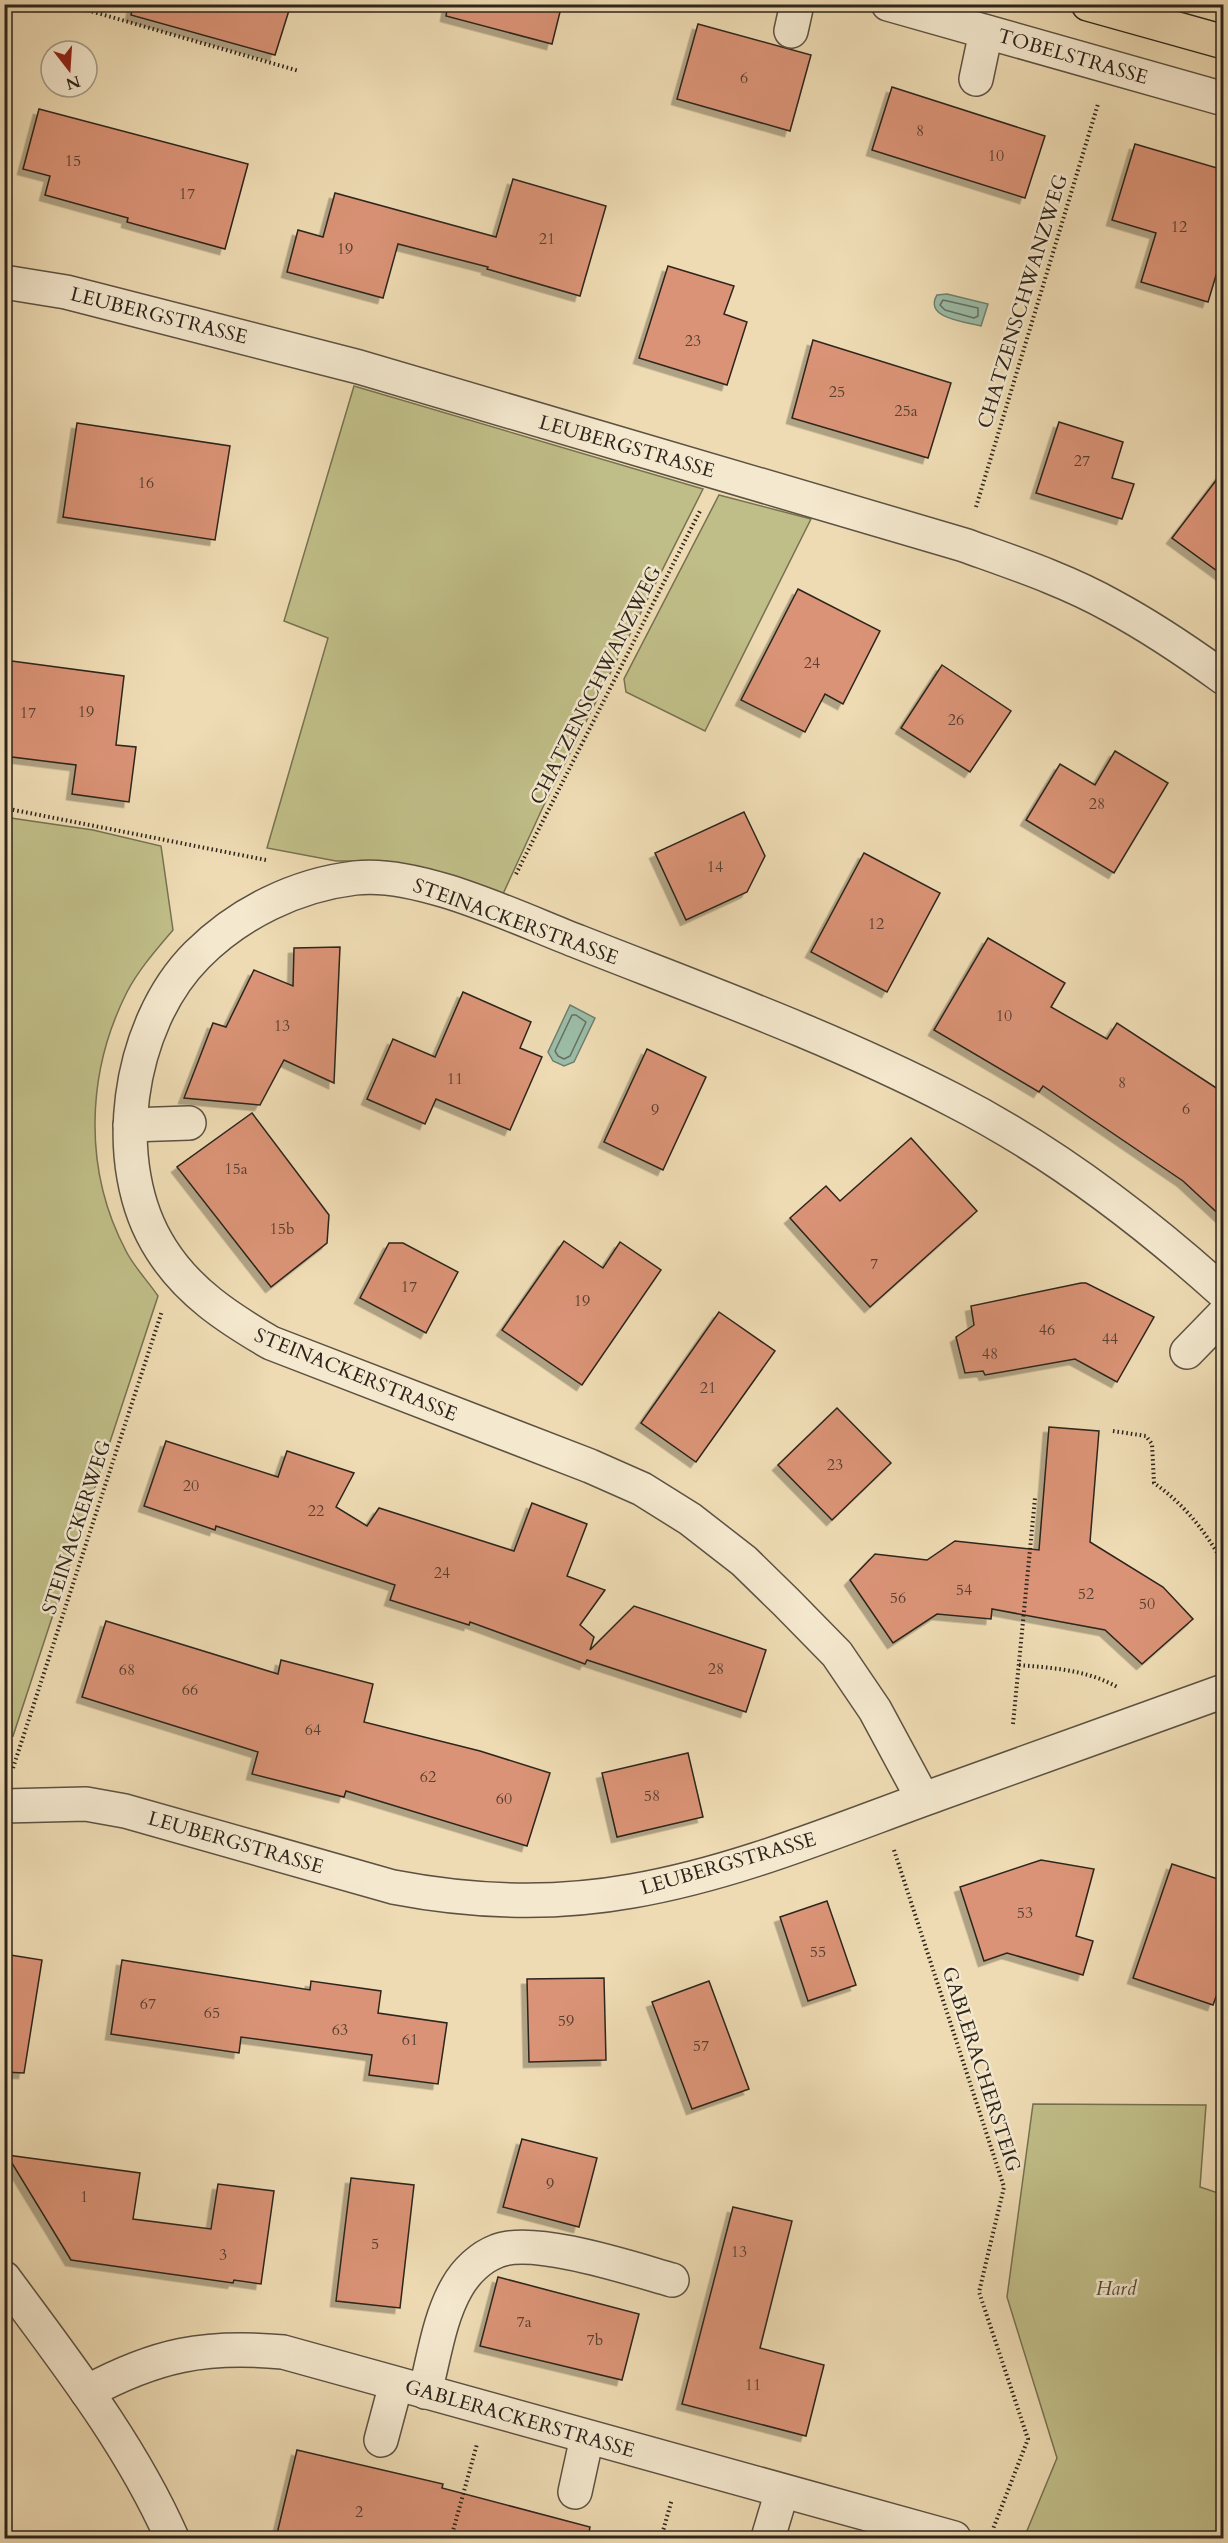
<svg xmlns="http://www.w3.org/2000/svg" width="1228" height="2543" viewBox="0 0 1228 2543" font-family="Cardo,serif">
<defs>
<filter id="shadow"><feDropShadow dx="-5.5" dy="5.5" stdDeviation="0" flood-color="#0004"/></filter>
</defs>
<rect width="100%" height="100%" fill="#eedbb3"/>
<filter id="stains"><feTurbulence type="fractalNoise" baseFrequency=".00333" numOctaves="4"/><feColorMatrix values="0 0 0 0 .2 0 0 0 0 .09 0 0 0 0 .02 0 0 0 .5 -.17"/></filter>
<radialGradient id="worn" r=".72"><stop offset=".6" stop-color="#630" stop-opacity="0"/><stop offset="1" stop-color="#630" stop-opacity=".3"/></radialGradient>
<!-- green -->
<g fill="#c0be88" stroke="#767252" stroke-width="1.5">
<path d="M 354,386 L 703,489 L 543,807 L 502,896 L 386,861 L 336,861 L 267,848 L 328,638 L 284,621 Z"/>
<path d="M 719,495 L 811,519 L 705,731 L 626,692 L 624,679 Z"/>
<path d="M 4,817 L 93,830 L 161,846 L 173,930 C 157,949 139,969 127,992 C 86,1073 83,1170 126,1251 C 134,1267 148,1281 158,1296 L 13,1736 L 4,1734 Z"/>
<path d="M 1033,2104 L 1206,2105 L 1200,2187 L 1224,2195 L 1223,2538 L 1024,2538 L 1057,2458 L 1007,2297 Z"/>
</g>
<!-- water -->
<g fill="#9bbca7" stroke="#6f806f" stroke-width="1.5">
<path d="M 947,294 L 988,304 L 981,326 C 966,322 923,318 937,295 Z"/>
<path d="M 570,1005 L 595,1018 L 574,1062 L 564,1066 L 553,1061 L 548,1052 Z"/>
</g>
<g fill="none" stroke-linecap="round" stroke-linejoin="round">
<!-- shore -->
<g stroke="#647062" stroke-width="1.5">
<path d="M 943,300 L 978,308 L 978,316 L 974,318 L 945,310 L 940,305 Z"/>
<path d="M 572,1015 L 576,1015 L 586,1022 L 570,1056 L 564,1059 L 558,1056 L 555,1051 Z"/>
</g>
</g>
<!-- building -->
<g fill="#da9376" stroke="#2d251c" stroke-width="1.5" filter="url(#shadow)">
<path d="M 133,4 L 291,4 L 275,55 L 131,15 Z"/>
<path d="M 448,4 L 562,4 L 552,44 L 446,16 Z"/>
<path d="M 698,24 L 811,55 L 790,131 L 677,99 Z"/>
<path d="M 892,87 L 1045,136 L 1025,198 L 872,150 Z"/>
<path d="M 39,109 L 248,164 L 225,249 L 127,222 L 128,218 L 45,195 L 50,176 L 23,169 Z"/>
<path d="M 1135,144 L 1224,170 L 1224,249 L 1208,302 L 1141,282 L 1156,233 L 1112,220 Z"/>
<path d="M 513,179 L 606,206 L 580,296 L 487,269 L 488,267 L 398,244 L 383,298 L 287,272 L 298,230 L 323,237 L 335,193 L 496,237 Z"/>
<path d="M 668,266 L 734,286 L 724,314 L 747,322 L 727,385 L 639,358 Z"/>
<path d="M 813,340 L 951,383 L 928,458 L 792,418 Z"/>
<path d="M 1059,422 L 1123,442 L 1112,478 L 1134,484 L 1122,519 L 1036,493 Z"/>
<path d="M 77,423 L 230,446 L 215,540 L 63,517 Z"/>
<path d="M 1224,470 L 1224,576 L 1172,538 Z"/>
<path d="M 798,589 L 880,631 L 843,704 L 825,694 L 805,732 L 741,700 Z"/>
<path d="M 4,660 L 124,676 L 116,745 L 136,747 L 129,802 L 72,794 L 76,765 L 4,756 Z"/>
<path d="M 942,665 L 1011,711 L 970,772 L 901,728 Z"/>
<path d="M 1115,751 L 1168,783 L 1114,873 L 1026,820 L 1060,764 L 1095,785 Z"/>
<path d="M 744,812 L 765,856 L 747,892 L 686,920 L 655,853 Z"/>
<path d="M 864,853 L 940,893 L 887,992 L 811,952 Z"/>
<path d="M 988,938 L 1065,983 L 1051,1007 L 1107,1039 L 1117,1023 L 1224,1093 L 1224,1219 L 1183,1181 L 1043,1086 L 1039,1092 L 934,1030 Z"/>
<path d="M 340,947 L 334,1083 L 284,1060 L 260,1105 L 184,1098 L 213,1023 L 226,1027 L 254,970 L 293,986 L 294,948 Z"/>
<path d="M 463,992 L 531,1022 L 520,1048 L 542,1057 L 510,1130 L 436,1099 L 425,1124 L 367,1099 L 393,1039 L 435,1057 Z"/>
<path d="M 647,1049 L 706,1077 L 663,1170 L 604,1142 Z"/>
<path d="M 252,1113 L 329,1215 L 327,1243 L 271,1287 L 177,1167 Z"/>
<path d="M 911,1138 L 977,1211 L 870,1307 L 790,1218 L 826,1186 L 840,1201 Z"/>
<path d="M 564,1241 L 603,1268 L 620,1242 L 661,1270 L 582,1385 L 502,1330 Z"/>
<path d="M 389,1243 L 403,1243 L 458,1272 L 426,1333 L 360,1298 Z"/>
<path d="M 1081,1283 L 1086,1283 L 1154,1317 L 1117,1382 L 1075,1359 L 985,1375 L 983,1371 L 965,1373 L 956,1337 L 974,1325 L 971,1306 Z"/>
<path d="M 719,1312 L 775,1351 L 696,1462 L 641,1423 Z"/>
<path d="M 837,1408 L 891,1463 L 832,1520 L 778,1465 Z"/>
<path d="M 1049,1427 L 1099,1431 L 1090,1542 L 1163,1587 L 1193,1619 L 1142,1664 L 1105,1630 L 992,1609 L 991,1619 L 937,1614 L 893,1643 L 850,1580 L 875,1554 L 927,1560 L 955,1541 L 1039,1550 Z"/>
<path d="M 166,1441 L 278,1477 L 287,1451 L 354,1473 L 336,1507 L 367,1526 L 379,1508 L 514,1551 L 532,1503 L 587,1524 L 567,1576 L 605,1590 L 580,1625 L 594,1637 L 590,1650 L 634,1606 L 766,1650 L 746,1712 L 587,1660 L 585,1664 L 470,1622 L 469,1625 L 390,1600 L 395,1585 L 216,1526 L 215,1530 L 144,1506 Z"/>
<path d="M 106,1621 L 278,1674 L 281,1660 L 373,1684 L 364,1722 L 480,1751 L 550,1773 L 527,1846 L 346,1791 L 344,1797 L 252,1774 L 258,1752 L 82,1697 Z"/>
<path d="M 688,1753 L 703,1817 L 617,1837 L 602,1773 Z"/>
<path d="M 1041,1860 L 1094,1869 L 1076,1936 L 1093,1941 L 1083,1975 L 1007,1953 L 984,1961 L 960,1887 Z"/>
<path d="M 1172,1864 L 1224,1881 L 1224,1975 L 1213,2005 L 1133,1978 Z"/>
<path d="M 827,1901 L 856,1985 L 808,2001 L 780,1917 Z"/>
<path d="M 4,1954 L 42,1960 L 24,2073 L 4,2072 Z"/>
<path d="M 122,1960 L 310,1990 L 311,1981 L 381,1991 L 378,2013 L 447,2023 L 438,2084 L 369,2075 L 372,2055 L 241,2037 L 239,2053 L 111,2034 Z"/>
<path d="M 604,1978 L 606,2060 L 529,2062 L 527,1979 Z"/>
<path d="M 709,1981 L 749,2089 L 692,2109 L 652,2002 Z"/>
<path d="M 522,2139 L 597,2158 L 579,2227 L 503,2207 Z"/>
<path d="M 7,2155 L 140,2173 L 133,2219 L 211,2229 L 218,2184 L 274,2191 L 261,2284 L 234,2280 L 233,2283 L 71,2260 Z"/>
<path d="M 351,2178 L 414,2185 L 400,2308 L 336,2301 Z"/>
<path d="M 733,2207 L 792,2221 L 760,2348 L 824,2365 L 806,2436 L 682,2404 Z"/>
<path d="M 498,2277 L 639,2314 L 622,2380 L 480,2346 Z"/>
<path d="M 297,2450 L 443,2484 L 442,2488 L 590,2527 L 588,2538 L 276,2538 Z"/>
</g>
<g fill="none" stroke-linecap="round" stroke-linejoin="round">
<defs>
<g id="minor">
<path d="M 888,4 L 1224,99"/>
<path d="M 791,31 L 797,4"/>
<path d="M 976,79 L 986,32"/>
<path d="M 4,282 L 66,292 L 359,367 L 964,545 C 1014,563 1066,580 1112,606 C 1151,627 1188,652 1224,678"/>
<path d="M 130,1125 L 189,1123"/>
<path d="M 1187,1352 L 1224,1314"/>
<path d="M 923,1799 L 875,1710 L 837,1654 L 786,1602 L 744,1561 L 690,1519 L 642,1489 L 590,1466 L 271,1343 C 228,1318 188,1292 161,1249 C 107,1165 127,1025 197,955 C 239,913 296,885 355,878 C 419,870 519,919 579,942 C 706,992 833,1038 953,1100 C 1051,1150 1142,1219 1224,1293"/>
<path d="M 4,1806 L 86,1804 L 125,1811 L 393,1887 C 471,1902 554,1905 632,1891 C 737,1873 838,1830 938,1794 C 1033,1759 1129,1726 1224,1691"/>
<path d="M 4,2278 C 65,2361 130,2443 172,2538"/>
<path d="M 87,2392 C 156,2355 204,2345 283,2352 L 954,2538"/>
<path d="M 425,2392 C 434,2358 439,2318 457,2287 C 466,2271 481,2257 497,2251 C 534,2236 633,2269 672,2280"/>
<path d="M 381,2440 L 396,2384"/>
<path d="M 575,2492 L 587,2437"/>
<path d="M 768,2538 L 782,2491"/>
</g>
<path id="major" d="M 1088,4 L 1224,42"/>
</defs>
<!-- minor casing -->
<use href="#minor" stroke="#5d5242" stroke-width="36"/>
<!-- major casing -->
<use href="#major" stroke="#2d251c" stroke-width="36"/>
<!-- path -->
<g stroke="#2d251c" stroke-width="4" stroke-dasharray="1.5 3" stroke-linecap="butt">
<path d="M 66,4 L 299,71"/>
<path d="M 976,507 L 1098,104"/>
<path d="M 4,808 L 266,860"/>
<path d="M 516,874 L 701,509"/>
<path d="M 1113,1431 L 1146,1436 L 1152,1444 L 1154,1483 C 1185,1505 1205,1531 1224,1564"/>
<path d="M 1019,1665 C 1054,1668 1088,1670 1119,1688"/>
<path d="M 1013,1724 L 1035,1498"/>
<path d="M 13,1768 L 162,1311"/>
<path d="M 894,1850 L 1004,2187 L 979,2292 L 1028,2439 L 993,2529"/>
<path d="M 451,2538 L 477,2444"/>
<path d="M 661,2538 L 672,2499"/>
</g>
<!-- minor -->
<use href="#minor" stroke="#f4e8ce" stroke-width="33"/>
<!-- major -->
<use href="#major" stroke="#eedbb3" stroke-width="33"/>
</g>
<g text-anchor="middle" stroke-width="5" stroke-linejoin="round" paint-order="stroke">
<!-- number labels -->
<g font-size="16" fill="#584032">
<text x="744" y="83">6</text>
<text x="920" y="136">8</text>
<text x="996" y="161">10</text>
<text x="73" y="166">15</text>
<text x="187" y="199">17</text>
<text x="1179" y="232">12</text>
<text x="547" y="244">21</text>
<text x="345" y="254">19</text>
<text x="693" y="346">23</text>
<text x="837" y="397">25</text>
<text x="906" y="416">25a</text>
<text x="1082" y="466">27</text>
<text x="146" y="488">16</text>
<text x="812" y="668">24</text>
<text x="86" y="717">19</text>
<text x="28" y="718">17</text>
<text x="956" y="725">26</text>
<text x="1097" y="809">28</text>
<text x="715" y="872">14</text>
<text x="876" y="929">12</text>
<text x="1004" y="1021">10</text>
<text x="282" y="1031">13</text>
<text x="455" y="1084">11</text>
<text x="1122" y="1088">8</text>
<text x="1186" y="1114">6</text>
<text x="655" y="1115">9</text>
<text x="236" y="1174">15a</text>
<text x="282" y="1234">15b</text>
<text x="874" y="1269">7</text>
<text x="409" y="1292">17</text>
<text x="582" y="1306">19</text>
<text x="1047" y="1335">46</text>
<text x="1110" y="1344">44</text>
<text x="990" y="1359">48</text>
<text x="708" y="1393">21</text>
<text x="835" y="1470">23</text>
<text x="191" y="1491">20</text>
<text x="316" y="1516">22</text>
<text x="442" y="1578">24</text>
<text x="964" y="1595">54</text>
<text x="1086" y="1599">52</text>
<text x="898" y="1603">56</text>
<text x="1147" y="1609">50</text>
<text x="716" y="1674">28</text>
<text x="127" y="1675">68</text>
<text x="190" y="1695">66</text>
<text x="313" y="1735">64</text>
<text x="428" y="1782">62</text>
<text x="652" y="1801">58</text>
<text x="504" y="1804">60</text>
<text x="1025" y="1918">53</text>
<text x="818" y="1957">55</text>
<text x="148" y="2009">67</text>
<text x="212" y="2018">65</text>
<text x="566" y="2026">59</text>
<text x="340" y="2035">63</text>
<text x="410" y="2045">61</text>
<text x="701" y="2051">57</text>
<text x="550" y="2189">9</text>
<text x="84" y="2202">1</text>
<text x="375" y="2249">5</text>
<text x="739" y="2257">13</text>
<text x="223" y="2260">3</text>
<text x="524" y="2327">7a</text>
<text x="595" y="2345">7b</text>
<text x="753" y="2390">11</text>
<text x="359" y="2517">2</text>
</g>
<!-- street labels -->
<g font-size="20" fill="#2d251c" stroke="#f4e8ce">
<text transform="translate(1073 56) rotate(16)" y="7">TOBELSTRASSE</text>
<text transform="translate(1022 301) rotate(-73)" y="7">CHATZENSCHWANZWEG</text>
<text transform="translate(159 315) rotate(14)" y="7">LEUBERGSTRASSE</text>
<text transform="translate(627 446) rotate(16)" y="7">LEUBERGSTRASSE</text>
<text transform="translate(595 685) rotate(-63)" y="7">CHATZENSCHWANZWEG</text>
<text transform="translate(516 921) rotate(20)" y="7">STEINACKERSTRASSE</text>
<text transform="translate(356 1374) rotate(22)" y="7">STEINACKERSTRASSE</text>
<text transform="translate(76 1527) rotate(-72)" y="7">STEINACKERWEG</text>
<text transform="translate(236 1842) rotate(16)" y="7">LEUBERGSTRASSE</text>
<text transform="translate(728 1863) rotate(-16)" y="7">LEUBERGSTRASSE</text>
<text transform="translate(982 2069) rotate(72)" y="7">GABLERACHERSTEIG</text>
<text transform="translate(520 2418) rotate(16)" y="7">GABLERACKERSTRASSE</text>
</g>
<!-- park labels -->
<g font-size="20" font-style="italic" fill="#524b37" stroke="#f4e8ce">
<text x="1116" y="2295">Hard</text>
</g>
</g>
<!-- margin -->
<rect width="1228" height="2543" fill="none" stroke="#eedbb3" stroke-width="24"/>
<rect x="6" y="6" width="1216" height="2531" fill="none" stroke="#2d251c" stroke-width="3"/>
<rect x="12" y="12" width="1204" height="2519" fill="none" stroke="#2d251c" stroke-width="1.5"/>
<!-- north arrow -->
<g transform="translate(69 69) rotate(163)"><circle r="28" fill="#f4e8ce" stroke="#a49a87" stroke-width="1.5"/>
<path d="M0-4.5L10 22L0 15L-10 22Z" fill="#8f2418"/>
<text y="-9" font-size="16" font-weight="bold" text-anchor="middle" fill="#2d251c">N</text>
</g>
<rect width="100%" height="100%" filter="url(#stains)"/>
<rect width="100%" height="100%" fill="url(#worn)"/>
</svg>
